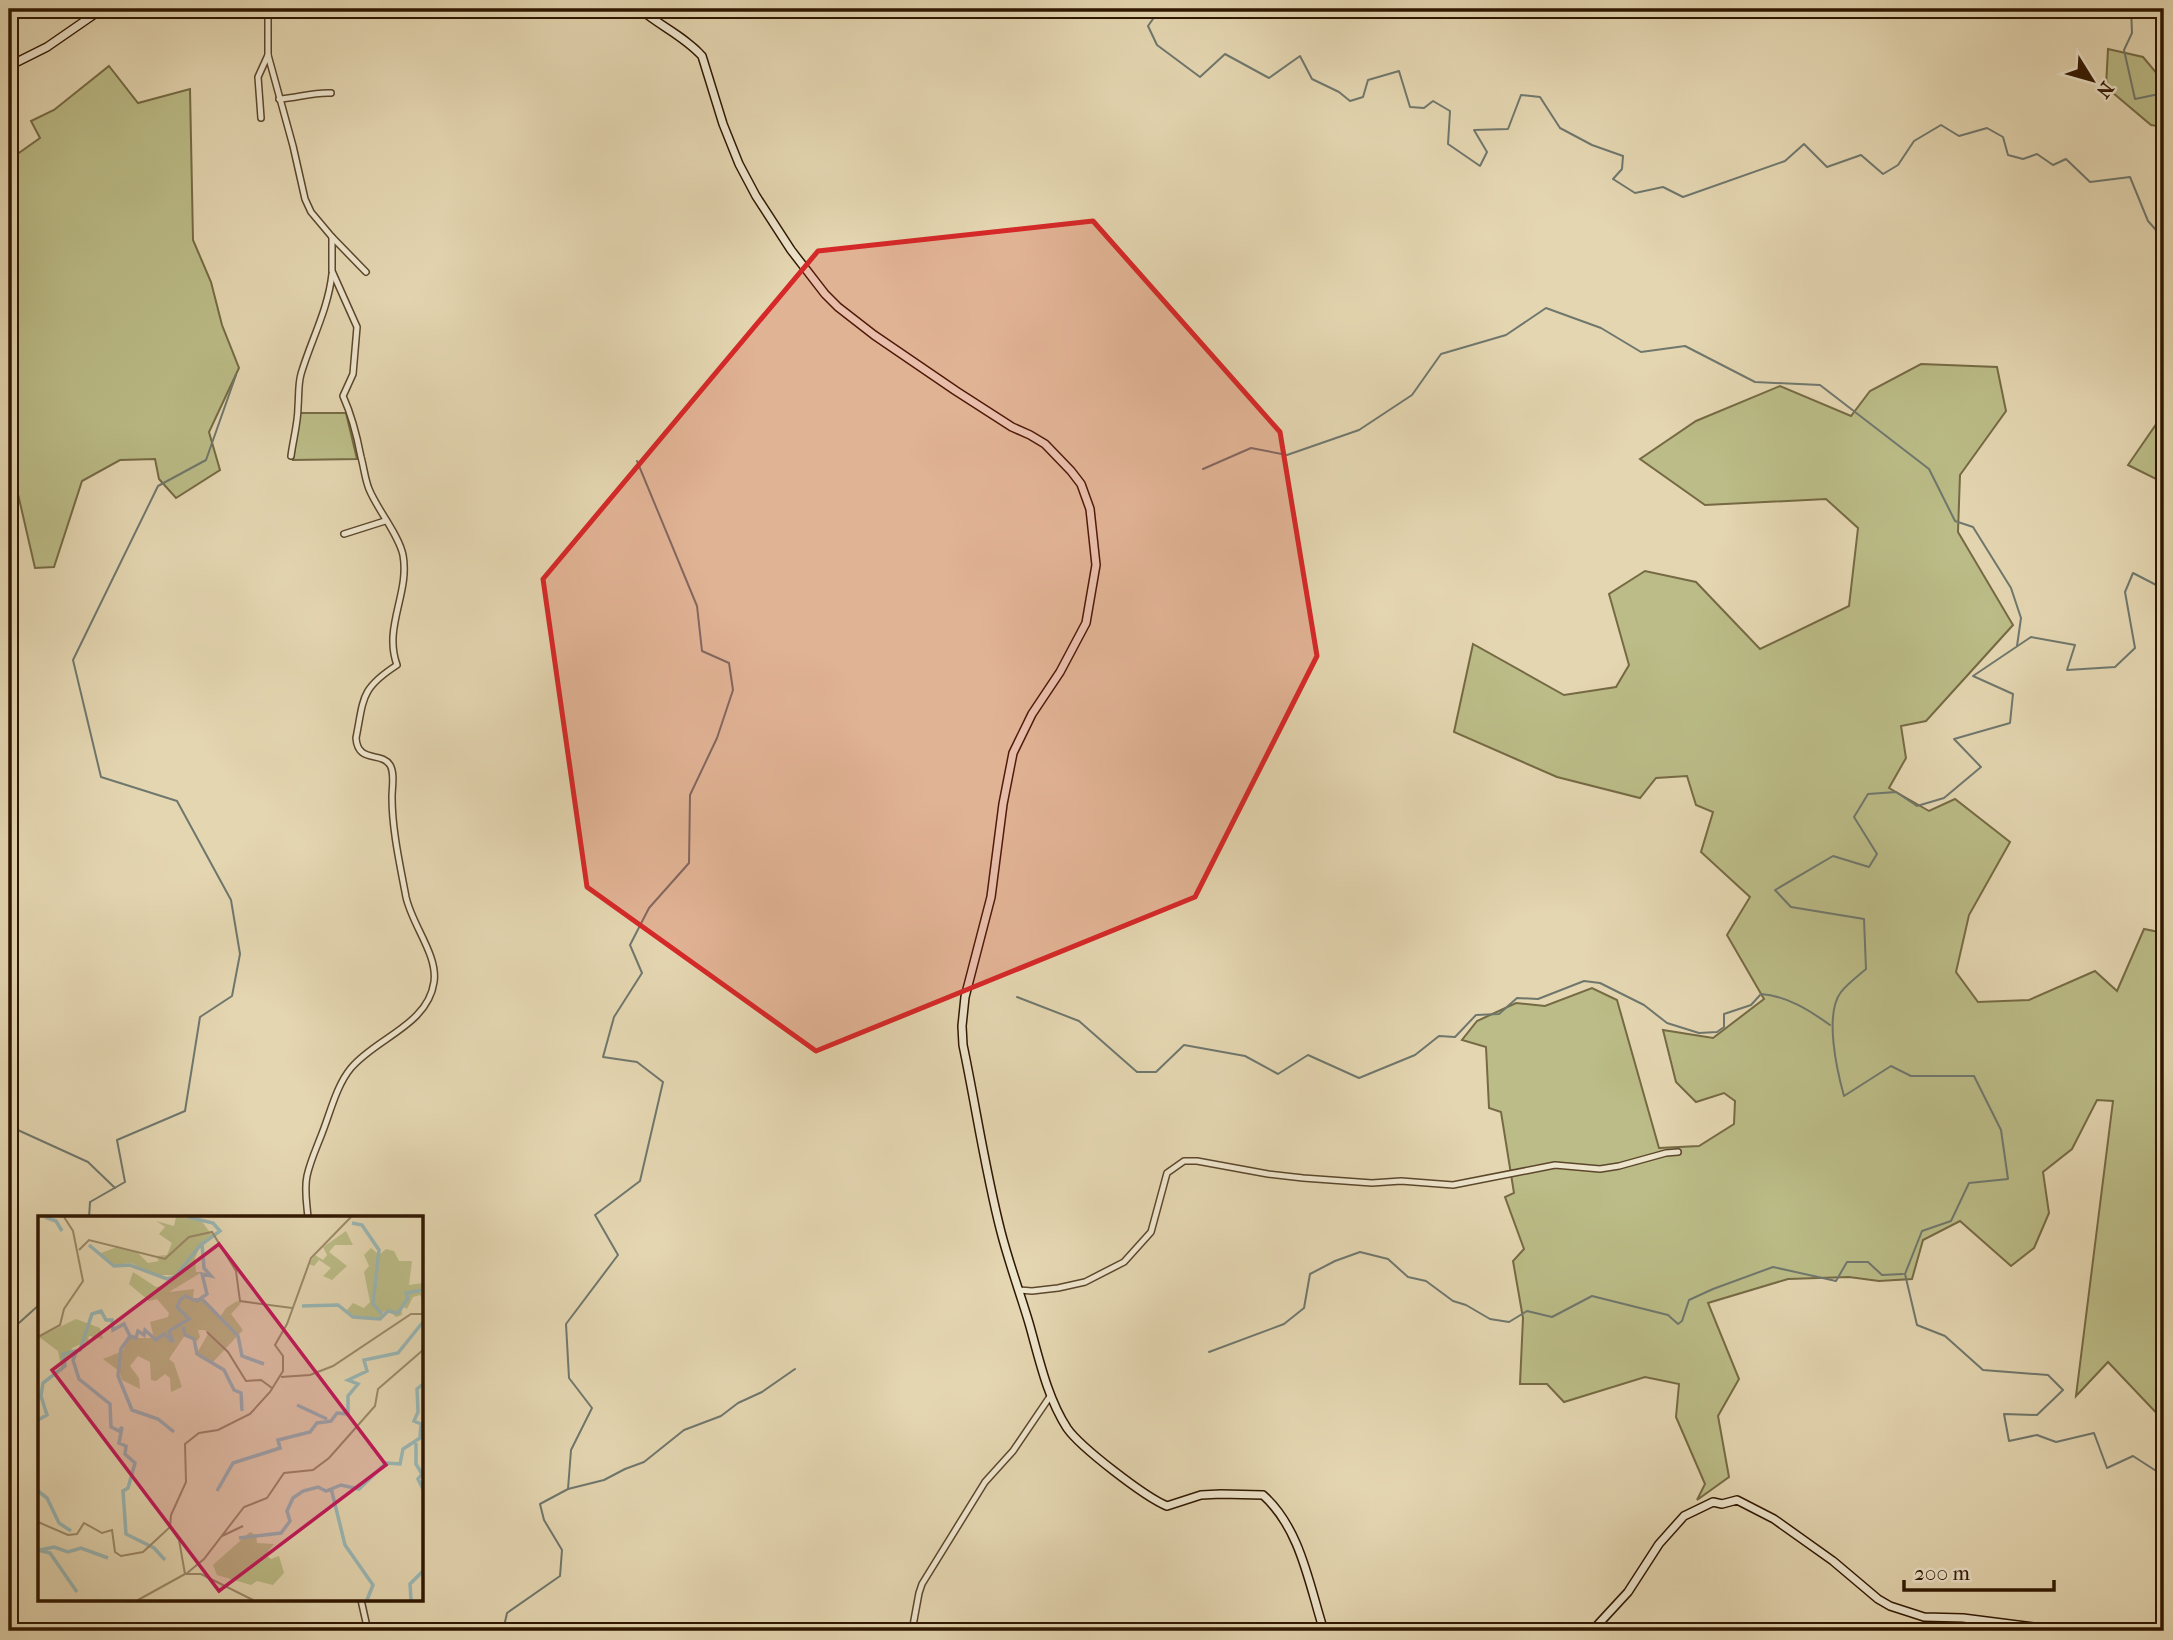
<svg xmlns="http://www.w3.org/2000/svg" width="2173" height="1640" viewBox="0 0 2173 1640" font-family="'IM FELL French Canon',serif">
<rect width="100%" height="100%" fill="#e4d6b1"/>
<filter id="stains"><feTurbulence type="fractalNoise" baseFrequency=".00286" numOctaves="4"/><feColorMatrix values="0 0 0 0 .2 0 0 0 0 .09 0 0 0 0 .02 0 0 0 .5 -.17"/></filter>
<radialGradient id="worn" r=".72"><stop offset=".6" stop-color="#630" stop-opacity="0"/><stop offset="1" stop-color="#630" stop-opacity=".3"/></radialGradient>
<!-- green -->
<g fill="#bbbc87" stroke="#756a44" stroke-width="2">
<path d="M 2108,49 L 2143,57 L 2164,82 L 2164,127 L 2151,125 L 2106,87 Z"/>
<path d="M 109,66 L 138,103 L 190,89 L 193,240 L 211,282 L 222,325 L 239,368 L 209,432 L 220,470 L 176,498 L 159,479 L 155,459 L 120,460 L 82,481 L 54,567 L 35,568 L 9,455 L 9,160 L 40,138 L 31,121 L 54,110 Z"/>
<path d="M 1921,364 L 1997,367 L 2006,411 L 1960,475 L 1958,532 L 2013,625 L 1926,721 L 1901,726 L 1906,758 L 1889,788 L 1929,811 L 1955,799 L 2010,842 L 1969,915 L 1956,972 L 1978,1002 L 2029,1000 L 2095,971 L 2117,991 L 2144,929 L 2164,933 L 2164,1100 L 2159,1109 L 2164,1115 L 2164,1421 L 2108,1362 L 2076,1396 L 2113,1101 L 2097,1100 L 2072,1149 L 2043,1172 L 2049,1213 L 2034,1248 L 2011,1266 L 1960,1221 L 1923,1240 L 1912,1279 L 1879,1281 L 1849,1277 L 1788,1279 L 1708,1303 L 1739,1379 L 1718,1416 L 1729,1477 L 1697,1500 L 1705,1484 L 1676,1417 L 1679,1384 L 1645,1377 L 1564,1402 L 1547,1384 L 1520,1384 L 1523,1318 L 1513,1261 L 1524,1249 L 1505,1197 L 1514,1193 L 1501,1112 L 1489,1108 L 1486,1047 L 1462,1040 L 1477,1021 L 1516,1003 L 1545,1006 L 1592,988 L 1617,1000 L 1659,1148 L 1699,1146 L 1734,1124 L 1735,1101 L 1724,1093 L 1696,1102 L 1676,1082 L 1663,1030 L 1713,1038 L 1764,999 L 1727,935 L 1750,897 L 1701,852 L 1713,812 L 1696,805 L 1687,776 L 1656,778 L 1640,798 L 1557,777 L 1454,732 L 1473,644 L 1564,695 L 1616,687 L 1629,665 L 1609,594 L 1645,571 L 1696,582 L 1760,649 L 1849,606 L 1858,528 L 1826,499 L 1705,505 L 1640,459 L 1696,421 L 1780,386 L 1851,416 L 1870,391 Z"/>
<path d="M 300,413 L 346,413 L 357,459 L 293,460 Z"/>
<path d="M 2157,423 L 2164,428 L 2164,483 L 2128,465 Z"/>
</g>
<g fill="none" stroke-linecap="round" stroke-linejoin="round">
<!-- stream -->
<g stroke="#6f776d" stroke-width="2">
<path d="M 1160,9 L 1148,26 L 1157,45 L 1200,77 L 1225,54 L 1269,78 L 1300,56 L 1312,79 L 1339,92 L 1350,101 L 1363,97 L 1368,80 L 1399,71 L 1410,107 L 1424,108 L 1433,101 L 1450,111 L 1448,144 L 1480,166 L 1487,152 L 1474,130 L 1508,129 L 1521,95 L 1540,97 L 1560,128 L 1592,145 L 1623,156 L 1622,169 L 1613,179 L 1635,193 L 1663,187 L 1683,197 L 1785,161 L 1804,144 L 1827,167 L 1861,155 L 1883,174 L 1898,165 L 1914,141 L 1941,125 L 1959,136 L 1987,128 L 2003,137 L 2008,155 L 2023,159 L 2037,154 L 2053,165 L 2066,159 L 2090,182 L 2130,177 L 2148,221 L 2164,239"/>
<path d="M 2131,9 L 2132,33 L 2124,50 L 2135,99 L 2164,93"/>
<path d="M 1203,469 L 1251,448 L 1287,455 L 1359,430 L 1412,395 L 1441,354 L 1506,335 L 1546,308 L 1601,328 L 1641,352 L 1685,346 L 1755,382 L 1820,385 L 1929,469 L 1955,521 L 1973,527 L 2011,588 L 2021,618 L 2017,646"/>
<path d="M 2164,589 L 2133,573 L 2125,592 L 2135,648 L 2115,667 L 2067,670 L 2075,645 L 2031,637 L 1973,676 L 2013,694 L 2010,723 L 1954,739 L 1981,767 L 1944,798 L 1917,806 L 1896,792 L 1868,794 L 1854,817 L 1877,854 L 1869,867 L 1833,856 L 1775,890 L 1791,907 L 1864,919 L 1866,969 C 1858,976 1848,983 1841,992 C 1824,1014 1837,1071 1844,1096 L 1891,1066 L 1911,1076 L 1974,1076 L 2001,1130 L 2008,1179 L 1969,1183 L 1951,1221 L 1922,1231 L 1905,1274 L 1917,1325 L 1945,1336 L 1983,1370 L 2048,1375 L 2063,1390 L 2037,1415 L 2004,1414 L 2009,1441 L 2037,1435 L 2056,1442 L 2094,1433 L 2107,1468 L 2133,1456 L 2164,1476"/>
<path d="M 1017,997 L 1079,1021 L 1137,1072 L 1156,1072 L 1184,1045 L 1245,1056 L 1278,1074 L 1308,1055 L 1359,1078 L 1415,1055 L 1439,1036 L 1455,1037 L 1476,1015 L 1499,1014 L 1517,998 L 1538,999 L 1584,981 L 1600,983 L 1644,1005 L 1667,1023 L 1699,1033 L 1717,1032 L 1724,1027 L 1724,1014 L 1751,1005 L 1761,994 C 1787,996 1809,1010 1830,1025"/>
<path d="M 9,1126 L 88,1162 L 115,1188"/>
<path d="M 89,1218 L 90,1202 L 125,1182 L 117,1140 L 185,1111 L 200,1017 L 232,996 L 240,954 L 231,900 L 177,801 L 101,777 L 73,660 L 158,486 L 206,460 L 236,375"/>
<path d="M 9,1332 L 40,1304"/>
<path d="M 1209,1352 L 1284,1324 L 1304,1308 L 1310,1274 L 1335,1261 L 1360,1252 L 1388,1259 L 1408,1277 L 1426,1281 L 1453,1301 L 1466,1305 L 1490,1319 L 1509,1322 L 1527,1311 L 1552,1317 L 1592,1296 L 1668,1315 L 1678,1324 L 1682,1321 L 1689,1300 L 1713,1289 L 1773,1267 L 1836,1281 L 1847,1262 L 1868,1262 L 1882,1275 L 1903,1274"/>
<path d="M 568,1489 L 604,1480 L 625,1469 L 644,1462 L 684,1430 L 721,1416 L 738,1403 L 762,1392 L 795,1369"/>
<path d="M 503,1631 L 507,1613 L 560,1576 L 562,1550 L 544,1520 L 540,1504 L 568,1489 L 571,1450 L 592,1408 L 569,1378 L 566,1324 L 618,1255 L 595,1215 L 640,1181 L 663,1082 L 637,1062 L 603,1057 L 614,1017 L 642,973 L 630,945 L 649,908 L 689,863 L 690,795 L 717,738 L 733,690 L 729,663 L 702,651 L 697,606 L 637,461"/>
</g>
<defs>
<g id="street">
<path d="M 268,9 L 268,55 L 293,146 L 305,199 L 311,212 L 332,237 L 332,271 L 357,327 L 353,374 L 343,396 C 352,416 357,436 361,457 C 364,468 365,479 369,489 C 377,509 399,535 403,555 C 410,593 383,627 397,665 C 360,689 364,698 356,738 C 358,764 381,751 390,765 C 395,773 392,788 392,797 C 392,830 400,865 406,897 C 412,925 438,955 434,982 C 428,1025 376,1038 351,1068 C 336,1086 330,1114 321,1136 C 316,1149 310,1162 307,1176 C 304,1190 307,1204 308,1218"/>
<path d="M 279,99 C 297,98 313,92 331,93"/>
<path d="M 261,118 L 258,77 L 268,55"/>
<path d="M 332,237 L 366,272"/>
<path d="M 291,456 C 293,440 298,423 298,407 C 299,395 298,385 301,374 C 311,340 328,310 332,274"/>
<path d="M 344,534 L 385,521"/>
<path d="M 1019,1290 L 1032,1291 L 1058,1288 L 1085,1282 L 1124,1262 L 1151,1232 L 1167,1173 L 1184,1161 L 1197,1161 L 1268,1174 L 1303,1178 L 1372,1183 L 1401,1181 L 1453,1185 L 1555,1165 L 1600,1169 L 1619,1166 L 1666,1153 L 1678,1152"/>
<path d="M 361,1600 L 368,1631"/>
<path d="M 912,1631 L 919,1593 L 922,1584 L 985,1482 L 1013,1451 L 1051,1395"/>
</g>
<g id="secondary">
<path d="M 640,9 C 660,26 684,36 702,56 L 723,124 L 739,164 L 756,196 L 791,250 L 825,294 L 838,307 L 874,335 L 956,391 L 1012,427 L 1030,435 L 1045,444 L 1071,471 L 1081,484 L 1090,509 L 1096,565 L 1086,623 L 1060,672 L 1032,714 L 1013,753 L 1003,804 L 991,897 L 965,997 L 962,1026 L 963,1045 C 976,1107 985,1170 1001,1232 C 1009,1263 1020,1293 1029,1323 C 1039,1358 1047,1397 1067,1428 C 1080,1447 1145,1497 1167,1506 L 1201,1495 L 1221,1494 L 1263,1495 C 1301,1529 1309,1585 1324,1631"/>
<path d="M 9,66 L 47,47 L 102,9"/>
<path d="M 1592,1631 L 1628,1592 L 1659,1544 L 1684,1516 L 1713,1502 L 1722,1504 L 1737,1500 L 1774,1519 L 1833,1561 L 1878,1599 L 1890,1606 L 1924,1617 L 1963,1618 L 2066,1631"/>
<path d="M 2148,1631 L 2164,1627"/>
</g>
</defs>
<!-- street casing -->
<use href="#street" stroke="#5c472c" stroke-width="8"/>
<!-- secondary casing -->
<use href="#secondary" stroke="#2f1700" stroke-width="10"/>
<!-- street -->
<use href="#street" stroke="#ede4cc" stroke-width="5"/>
<!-- secondary -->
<use href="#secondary" stroke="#ede4cc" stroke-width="7"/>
</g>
<!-- marked area -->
<path fill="#d62828" fill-opacity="0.2" stroke="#d62828" stroke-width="5" stroke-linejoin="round" d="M 1093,221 L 1280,432 L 1317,656 L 1195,897 L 816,1051 L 587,887 L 543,579 L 818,251 Z"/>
<!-- overview -->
<g transform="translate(38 1216)">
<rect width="385" height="385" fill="#e4d6b1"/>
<path d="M 138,1 L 162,3 L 174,19 L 163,28 L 157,42 L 158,56 L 164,56 L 131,76 L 156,73 L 155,82 L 164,82 L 182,101 L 188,92 L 199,85 L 203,87 L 193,98 L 205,114 L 175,146 L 159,137 L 170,118 L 167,114 L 160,114 L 162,121 L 158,126 L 147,119 L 131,143 L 136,147 L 144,171 L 133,176 L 132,162 L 127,158 L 118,165 L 113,164 L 112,146 L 100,140 L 92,150 L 101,162 L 102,173 L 84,164 L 81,155 L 65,143 L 85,135 L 90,122 L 116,122 L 112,106 L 130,101 L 131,97 L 119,83 L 111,85 L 91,68 L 95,56 L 118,71 L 128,70 L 135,59 L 119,59 L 93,47 L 76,49 L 63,37 L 79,31 L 100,37 L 110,47 L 121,45 L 118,40 L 129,39 L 134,27 L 121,18 L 127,11 L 118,5 L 136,10 ZM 308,15 L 315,29 L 297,29 L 291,36 L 309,50 L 294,64 L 285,60 L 293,52 L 281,44 L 276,50 L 271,48 L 277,39 L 285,44 L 289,39 L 285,31 ZM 333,32 L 341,39 L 348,33 L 356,35 L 361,45 L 374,45 L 371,69 L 385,67 L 385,85 L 382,79 L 375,81 L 369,93 L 363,89 L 364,99 L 358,101 L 351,95 L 344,96 L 343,103 L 315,102 L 309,94 L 315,87 L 326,92 L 332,86 L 326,56 L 331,50 L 326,39 ZM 38,103 L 62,112 L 65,123 L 51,120 L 50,125 L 34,132 L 24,156 L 20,135 L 1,121 ZM 212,316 L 218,319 L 219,327 L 236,328 L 227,339 L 233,343 L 241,340 L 246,357 L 235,369 L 219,365 L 213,369 L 179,359 L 175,349 Z" fill="#bbbc87"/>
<path fill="none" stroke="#99b7b6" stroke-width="3.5" d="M 7,1 L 18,5 L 24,15M 314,7 L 324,9 L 341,34 L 335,88 L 344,98M 51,29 L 76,50 L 92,49 L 129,63 L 137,61 L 164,27M 164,83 L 200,120 L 204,140 L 226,148M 264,90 L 300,89 L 315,101 L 342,103 L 350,95 L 360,97 L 370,82 L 368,77 L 385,74M 145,111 L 147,119 L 156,123 L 159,138 L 186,154 L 196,174 L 203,177 L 204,195M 92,120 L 83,133 L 80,160 L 94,194 L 120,203 L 136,216M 39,134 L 35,144 L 41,163 L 72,188 L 73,211 L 81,215 L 84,211 L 81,227 L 88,230 L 87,238 L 97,247 L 90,272 L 85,275 L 88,318 L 116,332 L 127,344M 259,189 L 289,203M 0,204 L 9,199 L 3,180 L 5,167 L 27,150 L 25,138 L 42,134 L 54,98 L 63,95 L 68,104 L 74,104 L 75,114 L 86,108 L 92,120 L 98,122 L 100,115 L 106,119 L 107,114 L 118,124 L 126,118 L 135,126 L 131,115 L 151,103 L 139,91 L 142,84 L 147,80 L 159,85 L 169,78 L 164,58 L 173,60 L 166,52 L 164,28 L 182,15 L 175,7 L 150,1M 378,227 L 378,248 L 384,258 L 380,263 L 385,273M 293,272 L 307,329 L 335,369 L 329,384M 0,275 L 9,282 L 21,307 L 33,315M 179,275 L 195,247 L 242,232 L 240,224 L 272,216 L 279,207 L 293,205 L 299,197 L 310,198 L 310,180 L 320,168 L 310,164 L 329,155 L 326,144 L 360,137 L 385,106M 201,322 L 243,317 L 252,305 L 249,295 L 255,282 L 265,275 L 280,271 L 288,275 L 303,269 L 321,273 L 348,247 L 362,248 L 365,233 L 382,222 L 383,208 L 376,205 L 380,196 L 379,173 L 385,168M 0,334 L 12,337 L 39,376M 2,334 L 16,331 L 30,336 L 43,332 L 70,342M 373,384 L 372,368 L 385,355"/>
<path fill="none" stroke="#9c8a6a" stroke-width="2" d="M 41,34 L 51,24 L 127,43 L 151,21 L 174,16 L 198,55 L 202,85 L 254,92M 169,116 L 190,136 L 208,165 L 223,164 L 234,172M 0,121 L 22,109 L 26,93 L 45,65 L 35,15 L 26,1M 243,161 L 272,159 L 295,150 L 373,98 L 385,98M 0,306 L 30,319 L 39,318 L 46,307 L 64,317 L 74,314 L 77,336 L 83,340 L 105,336 L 132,311 L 141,324 L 147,358 L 163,358 L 215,384M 132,311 L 133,299 L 148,266 L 147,228 L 161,217 L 180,214 L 212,198 L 232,176 L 245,155 L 245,140 L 237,129 L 249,108 L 273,42 L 313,1M 184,320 L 205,310M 148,358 L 166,343 L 206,291 L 229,282 L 246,257 L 275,254 L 291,242 L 337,190 L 340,173 L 385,134M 100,384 L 147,358"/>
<path fill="#c2185b" fill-opacity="0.15" stroke="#c2185b" stroke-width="3.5" d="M 181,28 L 348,249 L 181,375 L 14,154 Z"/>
<rect width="385" height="385" fill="none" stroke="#2f1700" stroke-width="3.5"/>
</g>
<!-- margin -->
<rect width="2173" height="1640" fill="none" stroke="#e4d6b1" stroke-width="35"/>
<rect x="10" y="10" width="2152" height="1619" fill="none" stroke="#2f1700" stroke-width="3.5"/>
<rect x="18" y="18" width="2138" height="1605" fill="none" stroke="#2f1700" stroke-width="2"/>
<!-- north arrow -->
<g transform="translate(2092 80) rotate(127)" stroke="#ede4cc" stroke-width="5" paint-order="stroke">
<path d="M0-5L12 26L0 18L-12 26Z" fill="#2f1700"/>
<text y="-10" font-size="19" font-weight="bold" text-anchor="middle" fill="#2f1700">N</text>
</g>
<!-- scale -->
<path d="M1904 1580v10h150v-10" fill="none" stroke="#2f1700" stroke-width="3.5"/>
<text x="1914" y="1580" font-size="21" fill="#2f1700" stroke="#ede4cc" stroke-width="5" paint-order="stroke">200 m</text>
<rect width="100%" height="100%" filter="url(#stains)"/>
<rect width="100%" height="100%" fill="url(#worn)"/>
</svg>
